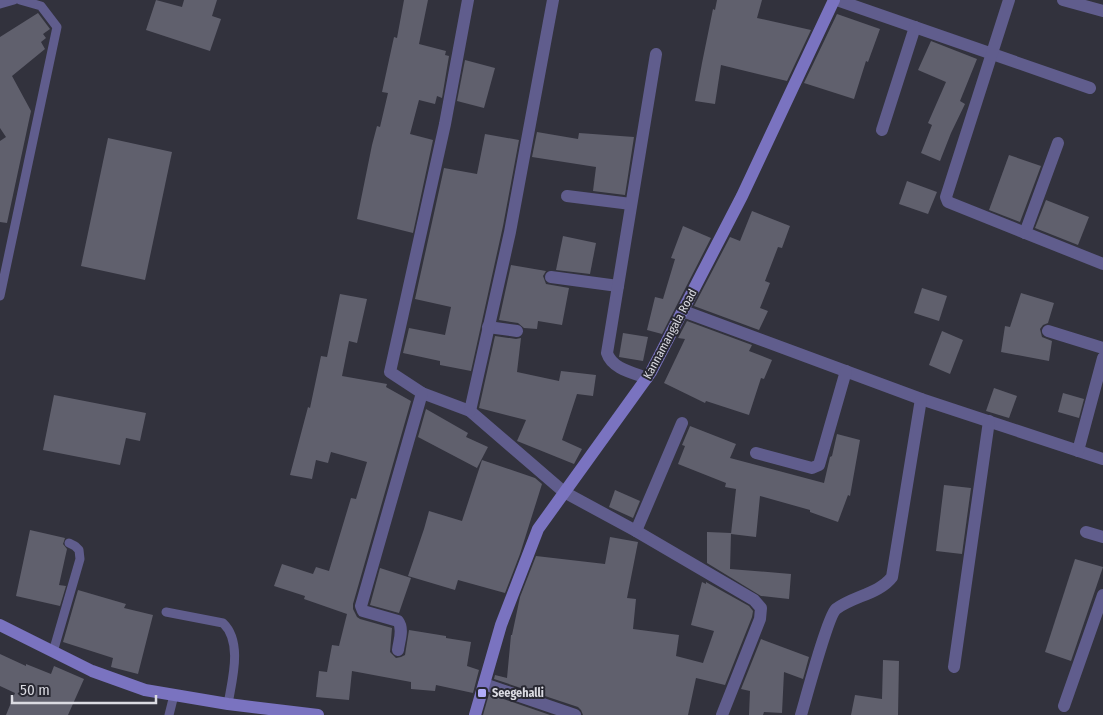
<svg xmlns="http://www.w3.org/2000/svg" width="1103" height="715" viewBox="0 0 1103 715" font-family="'Fira Sans Condensed',sans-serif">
<rect width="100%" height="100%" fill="#32323d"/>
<!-- building -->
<g fill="#60606d">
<path d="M 156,0 L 182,7 L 184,0 L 217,0 L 212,16 L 221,19 L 210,51 L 146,30 Z"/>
<path d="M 404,0 L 428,0 L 419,44 L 446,51 L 445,55 L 449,56 L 442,98 L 437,96 L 435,104 L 419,100 L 410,134 L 433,140 L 413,233 L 357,219 L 372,145 L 377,126 L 380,127 L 388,93 L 382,92 L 394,37 L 397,38 Z"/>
<path d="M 717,0 L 762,0 L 757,18 L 811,30 L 787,81 L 721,65 L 715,104 L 695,101 L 702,63 L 713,9 L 715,10 Z"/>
<path d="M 38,13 L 50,29 L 43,34 L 46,38 L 41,42 L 45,49 L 12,76 L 31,111 L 7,223 L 0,222 L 0,141 L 6,137 L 0,128 L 0,37 Z"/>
<path d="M 837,14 L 880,29 L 868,62 L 866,61 L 854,99 L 804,83 Z"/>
<path d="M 931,41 L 977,59 L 960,101 L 965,104 L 951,133 L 940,161 L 921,153 L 932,125 L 928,123 L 946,82 L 918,70 Z"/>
<path d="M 465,60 L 495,68 L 484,108 L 457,101 Z"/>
<path d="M 537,132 L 578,139 L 579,133 L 634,137 L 625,195 L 593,191 L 596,167 L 532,157 Z"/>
<path d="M 485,134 L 519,140 L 503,226 L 471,371 L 440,365 L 440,361 L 403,353 L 409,328 L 445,335 L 451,307 L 415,299 L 444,168 L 477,174 Z"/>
<path d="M 108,138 L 172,152 L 145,280 L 81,266 Z"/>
<path d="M 1009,155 L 1041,166 L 1020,222 L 989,210 Z"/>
<path d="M 907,181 L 937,192 L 928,214 L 899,204 Z"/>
<path d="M 1046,200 L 1089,217 L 1078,245 L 1035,228 Z"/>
<path d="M 752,211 L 790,226 L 782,248 L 778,247 L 765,281 L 770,283 L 760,308 L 768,311 L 759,330 L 694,306 L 730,237 L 740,241 Z"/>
<path d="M 683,226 L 711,238 L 662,334 L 647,330 L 655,297 L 663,299 L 675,259 L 671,258 Z"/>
<path d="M 563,236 L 596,243 L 590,274 L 556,270 Z"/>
<path d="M 511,265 L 546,271 L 543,276 L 546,284 L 569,288 L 562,325 L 538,321 L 537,329 L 524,328 L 518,323 L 499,320 Z"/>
<path d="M 922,288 L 947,296 L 939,321 L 914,313 Z"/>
<path d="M 1021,293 L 1054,303 L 1048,323 L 1043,325 L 1040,329 L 1042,337 L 1052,341 L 1049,361 L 1001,352 L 1005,326 L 1010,327 Z"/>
<path d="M 340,294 L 367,299 L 357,343 L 349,341 L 342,376 L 387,384 L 386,387 L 411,401 L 353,604 L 353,609 L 357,617 L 360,619 L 392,628 L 390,652 L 396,658 L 401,657 L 405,655 L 409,630 L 446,636 L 446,638 L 471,642 L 467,666 L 479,670 L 473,693 L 436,685 L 435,691 L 411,689 L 411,682 L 352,671 L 349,700 L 316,697 L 319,671 L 327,672 L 332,645 L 339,646 L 347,614 L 304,599 L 305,596 L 274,586 L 282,564 L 313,574 L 316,567 L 329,571 L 351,498 L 356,499 L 367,462 L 331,452 L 328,463 L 316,460 L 312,479 L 290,475 L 308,407 L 310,408 L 321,356 L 327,357 Z"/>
<path d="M 687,321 L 752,345 L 749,351 L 772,360 L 764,379 L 761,378 L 749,415 L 706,401 L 705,403 L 664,383 L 685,339 L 678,338 Z"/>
<path d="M 942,331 L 963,340 L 950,374 L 929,365 Z"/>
<path d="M 623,333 L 648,337 L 643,361 L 619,357 Z"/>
<path d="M 495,336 L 516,339 L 521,338 L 517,372 L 559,381 L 561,371 L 596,375 L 593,396 L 577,394 L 562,440 L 582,449 L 574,464 L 517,441 L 526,420 L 479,408 Z"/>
<path d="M 994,388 L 1017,396 L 1009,418 L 986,411 Z"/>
<path d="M 1063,393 L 1084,399 L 1079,418 L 1058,412 Z"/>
<path d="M 54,395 L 146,413 L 140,441 L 126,438 L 120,465 L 43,450 Z"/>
<path d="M 426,409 L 468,433 L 466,437 L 488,447 L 477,468 L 418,437 Z"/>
<path d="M 690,426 L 736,444 L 730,458 L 824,483 L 830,457 L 832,456 L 837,434 L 860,440 L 850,496 L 848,495 L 838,522 L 810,512 L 810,510 L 760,496 L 756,537 L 731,534 L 736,489 L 725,487 L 726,483 L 678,464 L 685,446 L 682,445 Z"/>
<path d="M 482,460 L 535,478 L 542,484 L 520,554 L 505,593 L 458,580 L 455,590 L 408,576 L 424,529 L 429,511 L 462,521 Z"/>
<path d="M 944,485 L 971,488 L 962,554 L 936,551 Z"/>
<path d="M 615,490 L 640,501 L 633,518 L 609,507 Z"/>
<path d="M 30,530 L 65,538 L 63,544 L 67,549 L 59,585 L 66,586 L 60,606 L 16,596 Z"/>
<path d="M 707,532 L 731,533 L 730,569 L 791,574 L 789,599 L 761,596 L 707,563 Z"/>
<path d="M 610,537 L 638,542 L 627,598 L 636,599 L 633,629 L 679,635 L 676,656 L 703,663 L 714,631 L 691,625 L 702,582 L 706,584 L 706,582 L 749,606 L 753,611 L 752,617 L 725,685 L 696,678 L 688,715 L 583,715 L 581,710 L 578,707 L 494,679 L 495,675 L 507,678 L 511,635 L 512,635 L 520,597 L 536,556 L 605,564 Z"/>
<path d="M 1075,559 L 1103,567 L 1071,661 L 1045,652 Z"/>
<path d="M 380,568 L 411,578 L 399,613 L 370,605 Z"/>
<path d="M 78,590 L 126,604 L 124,608 L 153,615 L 138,674 L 111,667 L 113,658 L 63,642 Z"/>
<path d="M 761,639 L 809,657 L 803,679 L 784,672 L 782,713 L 764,712 L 763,715 L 749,715 L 750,691 L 741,689 Z"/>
<path d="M 0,654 L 26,666 L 26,664 L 51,674 L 54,666 L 84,679 L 68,715 L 6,715 L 15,693 L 0,686 Z"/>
<path d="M 883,660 L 899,661 L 898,715 L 851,715 L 855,695 L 882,699 Z"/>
<path d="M 489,694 L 550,715 L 483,715 Z"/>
</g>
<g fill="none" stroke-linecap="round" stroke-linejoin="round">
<!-- service -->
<g stroke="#605d8d" stroke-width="9">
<path d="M 0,4 L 14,0"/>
<path d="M 0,296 L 57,27 L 41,6 L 20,0"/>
<path d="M 166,612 L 223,623 C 243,642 232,680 228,704"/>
<path d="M 53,652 L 80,559 L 79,550 L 75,546 L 69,543"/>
<path d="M 169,715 L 174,695"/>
</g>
<!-- minor -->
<g stroke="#605d8d" stroke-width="12">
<path d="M 468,0 L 445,124 L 390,372 L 422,393 L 470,411 L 564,492 L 636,531 L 754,600 L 761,608 L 760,619 L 722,715"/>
<path d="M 837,0 L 1090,88"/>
<path d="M 1009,0 L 946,197 L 948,202 L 1103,264"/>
<path d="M 1063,0 L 1103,11"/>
<path d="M 882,130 L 915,27"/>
<path d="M 567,196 L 631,204"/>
<path d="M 1025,233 L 1058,143"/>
<path d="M 551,277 L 618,286"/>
<path d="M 683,311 L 921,399 L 1103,459"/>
<path d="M 488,327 L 517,331"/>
<path d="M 1048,331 L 1103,348"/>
<path d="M 647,378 C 634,373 612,369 607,353 L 656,54"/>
<path d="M 470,411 L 510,232 L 553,0"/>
<path d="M 1078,451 L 1103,358"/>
<path d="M 756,453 L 812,468 L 819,465 L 846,371"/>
<path d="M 636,531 L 682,423"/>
<path d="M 1086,532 L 1103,537"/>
<path d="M 398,650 C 399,641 404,629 398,621 L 363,611 L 361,606 L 422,393"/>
<path d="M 954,667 L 989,421"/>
<path d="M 484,684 L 575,715"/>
<path d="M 1064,706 L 1103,595"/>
<path d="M 801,715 C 806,698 828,616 836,609 C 853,596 879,594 892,577 L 921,399"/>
</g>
<!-- secondary -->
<g stroke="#7a73c0" stroke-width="12">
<path d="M 0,625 L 92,671 L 145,690 L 228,704 L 318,715"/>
<path d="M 475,715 L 501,625 L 538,529 L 651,372 L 742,196 L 834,0"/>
</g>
</g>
<!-- markers -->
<rect fill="#b1adfa" stroke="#282832" stroke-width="2" x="477" y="688" width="10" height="10" rx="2.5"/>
<g text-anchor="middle" stroke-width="4" stroke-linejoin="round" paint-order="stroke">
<!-- street labels -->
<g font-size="12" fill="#dbdbe2" stroke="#282832">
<text transform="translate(670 334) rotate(-62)" y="4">Kannamangala Road</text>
</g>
<!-- poi labels -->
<g font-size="12" font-weight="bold" fill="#dbdbe2" stroke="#282832" text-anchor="start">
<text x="492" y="697">Seegehalli</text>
</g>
</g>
<!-- scale -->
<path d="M12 695v8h144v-8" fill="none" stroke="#dbdbe2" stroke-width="2.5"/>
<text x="20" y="695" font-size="15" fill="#dbdbe2" stroke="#282832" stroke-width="4" paint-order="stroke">50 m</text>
</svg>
